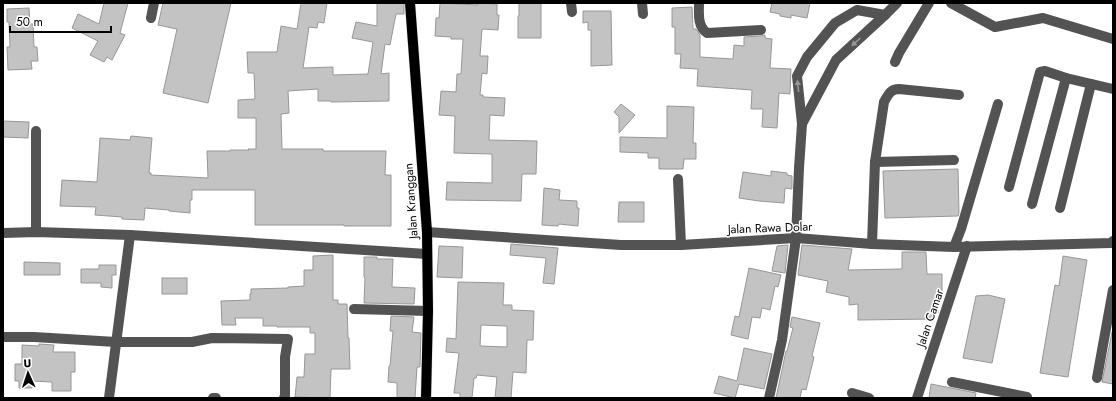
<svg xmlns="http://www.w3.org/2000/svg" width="1116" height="401" viewBox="0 0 1116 401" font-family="Jost,sans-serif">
<rect width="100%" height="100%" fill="#fff"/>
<!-- building -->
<g fill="#c3c3c3" stroke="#979797" fill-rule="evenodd">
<path d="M 104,3 L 128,3 L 120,33 L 125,35 L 112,60 L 107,57 L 104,62 L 90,55 L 98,41 L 72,28 L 78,14 L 99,24 Z"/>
<path d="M 163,3 L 231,3 L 208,103 L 163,93 L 177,29 L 158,25 Z"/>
<path d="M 301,3 L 327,3 L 324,23 L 318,22 L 317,28 L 309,27 L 303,68 L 333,67 L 333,75 L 368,74 L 373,42 L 352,38 L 356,22 L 377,26 L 377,3 L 404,3 L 404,14 L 396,14 L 390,45 L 385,44 L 381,74 L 389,73 L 389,101 L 331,102 L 331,101 L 318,101 L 318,89 L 288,91 L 289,113 L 281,114 L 282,149 L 323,149 L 323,151 L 386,151 L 385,175 L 391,175 L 391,226 L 344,226 L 344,225 L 255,225 L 255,190 L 192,190 L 192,200 L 190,200 L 190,213 L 169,211 L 169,210 L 145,208 L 144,220 L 122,219 L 122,217 L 95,215 L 96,207 L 60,206 L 62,180 L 97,182 L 100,138 L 130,140 L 131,136 L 152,138 L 149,173 L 151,173 L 151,175 L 208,178 L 207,151 L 230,151 L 230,150 L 249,150 L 248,149 L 256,149 L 256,118 L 238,118 L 238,100 L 255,99 L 254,73 L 248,73 L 247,52 L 277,52 L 281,26 L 297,29 Z"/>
<path d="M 440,3 L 478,5 L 478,3 L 497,4 L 497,15 L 499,15 L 498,30 L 482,29 L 480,56 L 488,56 L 487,74 L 482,73 L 480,95 L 483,95 L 483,97 L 505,98 L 504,116 L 490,115 L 489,140 L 537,141 L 536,174 L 522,174 L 521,201 L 446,200 L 447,182 L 492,183 L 492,154 L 454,153 L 455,116 L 439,115 L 441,91 L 456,92 L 457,74 L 461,74 L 463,39 L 451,39 L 451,37 L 435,36 L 436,18 L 439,18 Z"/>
<path d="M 519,3 L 541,3 L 541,38 L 518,38 L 518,16 L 519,16 Z"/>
<path d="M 772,3 L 810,3 L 807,18 L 791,15 L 791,18 L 780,16 L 780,14 L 770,12 Z"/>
<path d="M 692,7 L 693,29 L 696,29 L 700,35 L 700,57 L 733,59 L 734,45 L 744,46 L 744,37 L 761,36 L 765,35 L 765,38 L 772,39 L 770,68 L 791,69 L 790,94 L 779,93 L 777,128 L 762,127 L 763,109 L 751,109 L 752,90 L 697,86 L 698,69 L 680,68 L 681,54 L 675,54 L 675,27 L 672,27 L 672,8 Z"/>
<path d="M 29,8 L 30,24 L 33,24 L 34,47 L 37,47 L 38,61 L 31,61 L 32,69 L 8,70 L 7,47 L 10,47 L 9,22 L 7,22 L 7,9 Z"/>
<path d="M 583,11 L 611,11 L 612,65 L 591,66 L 591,30 L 588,30 L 588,22 L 583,23 Z"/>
<path d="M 621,104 L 635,115 L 619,133 L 619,117 L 614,112 Z"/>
<path d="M 667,106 L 694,107 L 693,143 L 696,143 L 696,159 L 684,159 L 683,169 L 659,169 L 659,158 L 648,158 L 648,153 L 620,152 L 620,137 L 667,138 Z"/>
<path d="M 3,121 L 29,122 L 28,138 L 3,137 Z"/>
<path d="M 958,169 L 959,213 L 958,216 L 885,218 L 883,171 Z"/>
<path d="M 771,171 L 787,173 L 787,175 L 792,176 L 792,189 L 785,188 L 784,203 L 759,201 L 739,198 L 743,172 L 771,176 Z"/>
<path d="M 544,188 L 560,190 L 559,200 L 577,201 L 577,208 L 579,208 L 578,226 L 559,224 L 558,226 L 542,225 Z"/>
<path d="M 619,202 L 644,202 L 644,222 L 618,222 Z"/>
<path d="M 511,244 L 558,248 L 554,284 L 543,283 L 546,258 L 510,255 Z"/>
<path d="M 788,245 L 785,273 L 772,271 L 777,246 Z"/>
<path d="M 802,245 L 852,249 L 848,270 L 902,269 L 902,252 L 926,252 L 927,274 L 942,274 L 942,297 L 937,297 L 938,313 L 934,313 L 934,319 L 858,320 L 858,304 L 849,305 L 849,297 L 826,292 L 828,281 L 798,275 Z"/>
<path d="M 439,246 L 463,247 L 462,278 L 437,277 Z"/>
<path d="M 333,255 L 333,300 L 338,300 L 338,304 L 347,304 L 348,338 L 349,338 L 350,369 L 331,369 L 330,398 L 295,397 L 297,377 L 304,377 L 305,354 L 315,354 L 315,333 L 310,333 L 310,327 L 277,327 L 277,326 L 263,326 L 263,318 L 235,318 L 236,325 L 222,325 L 221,301 L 250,300 L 250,294 L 251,294 L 251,289 L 288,288 L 288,287 L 304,286 L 304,270 L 313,270 L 313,256 Z"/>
<path d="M 1063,256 L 1087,260 L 1068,377 L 1040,373 L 1055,285 L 1059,286 Z"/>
<path d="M 364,257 L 377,257 L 377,259 L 393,259 L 392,287 L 415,288 L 414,304 L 364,303 L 365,278 L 364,277 Z"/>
<path d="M 24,262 L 60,263 L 60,275 L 24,275 Z"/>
<path d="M 99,265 L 116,265 L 116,275 L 112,275 L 112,288 L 101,287 L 101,283 L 81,283 L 81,269 L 99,269 Z"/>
<path d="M 749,268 L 781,275 L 778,287 L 775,286 L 770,310 L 762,308 L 760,318 L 752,317 L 748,339 L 731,335 L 735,316 L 739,317 Z"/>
<rect x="162" y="278" width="25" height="16"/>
<path d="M 458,282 L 504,283 L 503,305 L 512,305 L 512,310 L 534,311 L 533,340 L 527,340 L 526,373 L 513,372 L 511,398 L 495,398 L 497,377 L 477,375 L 476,378 L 474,378 L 472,398 L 460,398 L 460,393 L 454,393 L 459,353 L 446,352 L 447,338 L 456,339 ZM 481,325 L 507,326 L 507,347 L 480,346 Z"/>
<path d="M 988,295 L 1005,299 L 992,363 L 963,358 L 976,296 Z"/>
<path d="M 391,316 L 414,317 L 412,332 L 421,333 L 420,367 L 417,367 L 415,398 L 397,398 L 397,383 L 388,382 L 389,366 L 390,366 L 393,331 L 390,331 Z"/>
<path d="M 792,317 L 820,323 L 812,356 L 814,357 L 806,390 L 802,389 L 800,398 L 776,398 L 786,351 L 787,351 L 793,328 L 790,327 Z"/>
<path d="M 1112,332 L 1113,332 L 1113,384 L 1102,382 Z"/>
<path d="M 39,344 L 54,345 L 53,352 L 75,352 L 75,372 L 71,372 L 71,391 L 52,391 L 52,382 L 32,381 L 32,388 L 19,388 L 19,381 L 15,381 L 15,364 L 22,364 L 22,345 L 39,346 Z"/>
<path d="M 744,348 L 772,354 L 764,389 L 739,384 L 735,398 L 714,393 L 719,376 L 737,381 Z"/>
<path d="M 931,384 L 976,393 L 975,398 L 929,398 Z"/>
</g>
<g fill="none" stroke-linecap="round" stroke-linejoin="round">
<defs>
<path id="major" d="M 410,3 L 427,232 L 428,311 L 426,398"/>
</defs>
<!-- major casing -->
<use href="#major" stroke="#dbdbdb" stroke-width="11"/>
<!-- minor -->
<g stroke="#535353" stroke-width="10">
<path d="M 571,3 L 572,12"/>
<path d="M 642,3 L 643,14"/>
<path d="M 699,3 C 699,13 697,26 707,33 L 761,30"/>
<path d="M 951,3 L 995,27 L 1043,18 L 1113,39"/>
<path d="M 151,18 L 154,3"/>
<path d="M 895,62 L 899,53 L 929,3"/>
<path d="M 802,124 L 836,60 L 885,15 L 897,3"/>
<path d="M 36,131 L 36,232"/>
<path d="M 875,162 L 954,160"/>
<path d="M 678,179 L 681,245"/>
<path d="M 1009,187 L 1040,72 L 1045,71 L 1066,78 L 1113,89"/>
<path d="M 1032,204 L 1066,78"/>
<path d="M 1060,208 L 1091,84"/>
<path d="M 427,232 L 621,245 L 681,245 L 796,238 L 872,244 L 954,247 L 1111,243 L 1113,241"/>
<path d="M 3,233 L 36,232 L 130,235 L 427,254"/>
<path d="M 872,244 L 875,162 L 884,102 C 888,95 890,89 899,89 L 959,95"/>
<path d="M 954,247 L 961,229 L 998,104"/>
<path d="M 354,309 L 428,311"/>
<path d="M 3,337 L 34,337 L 116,342 L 192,342 L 212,338 L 288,339 L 285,357 L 285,396 L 284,398"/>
<path d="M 1097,378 L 1113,290"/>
<path d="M 952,382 L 1027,397 L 1026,398"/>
<path d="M 852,393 L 869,398"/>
<path d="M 109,398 L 130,235"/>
<path d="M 213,398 L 216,398"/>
<path d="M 769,398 L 782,340 L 796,238 L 799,168 L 802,124 L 797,76 L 807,57 L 835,23 L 857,10 L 885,15"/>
<path d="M 917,398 L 967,246"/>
</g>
<!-- major -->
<use href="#major" stroke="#000" stroke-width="10"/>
</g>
<!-- one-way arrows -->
<defs><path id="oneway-solid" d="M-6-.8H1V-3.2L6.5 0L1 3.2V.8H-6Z"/></defs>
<g fill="#989898">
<use href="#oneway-solid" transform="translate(856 42) rotate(138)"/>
<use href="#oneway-solid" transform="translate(798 86) rotate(-96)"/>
</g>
<g text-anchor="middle" stroke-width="3" stroke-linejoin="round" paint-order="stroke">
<!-- street labels -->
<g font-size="12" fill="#000" stroke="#fff">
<text transform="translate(411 201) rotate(-94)" y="4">Jalan Kranggan</text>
<text transform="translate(770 228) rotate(-2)" y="4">Jalan Rawa Dolar</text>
<text transform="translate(930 318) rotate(-71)" y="4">Jalan Camar</text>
</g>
</g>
<!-- border -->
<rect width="1116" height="401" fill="none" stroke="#000000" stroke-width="8"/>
<!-- north arrow -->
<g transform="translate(28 373) rotate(357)" stroke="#ffffff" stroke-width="3" paint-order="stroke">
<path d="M0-3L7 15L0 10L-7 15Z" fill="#000000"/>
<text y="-6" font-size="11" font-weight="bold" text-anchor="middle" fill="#000000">U</text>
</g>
<!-- scale -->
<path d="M10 26v6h101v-6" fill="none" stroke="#000000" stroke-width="2"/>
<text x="16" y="26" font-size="12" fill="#000000" stroke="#ffffff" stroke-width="3" paint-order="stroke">50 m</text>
</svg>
